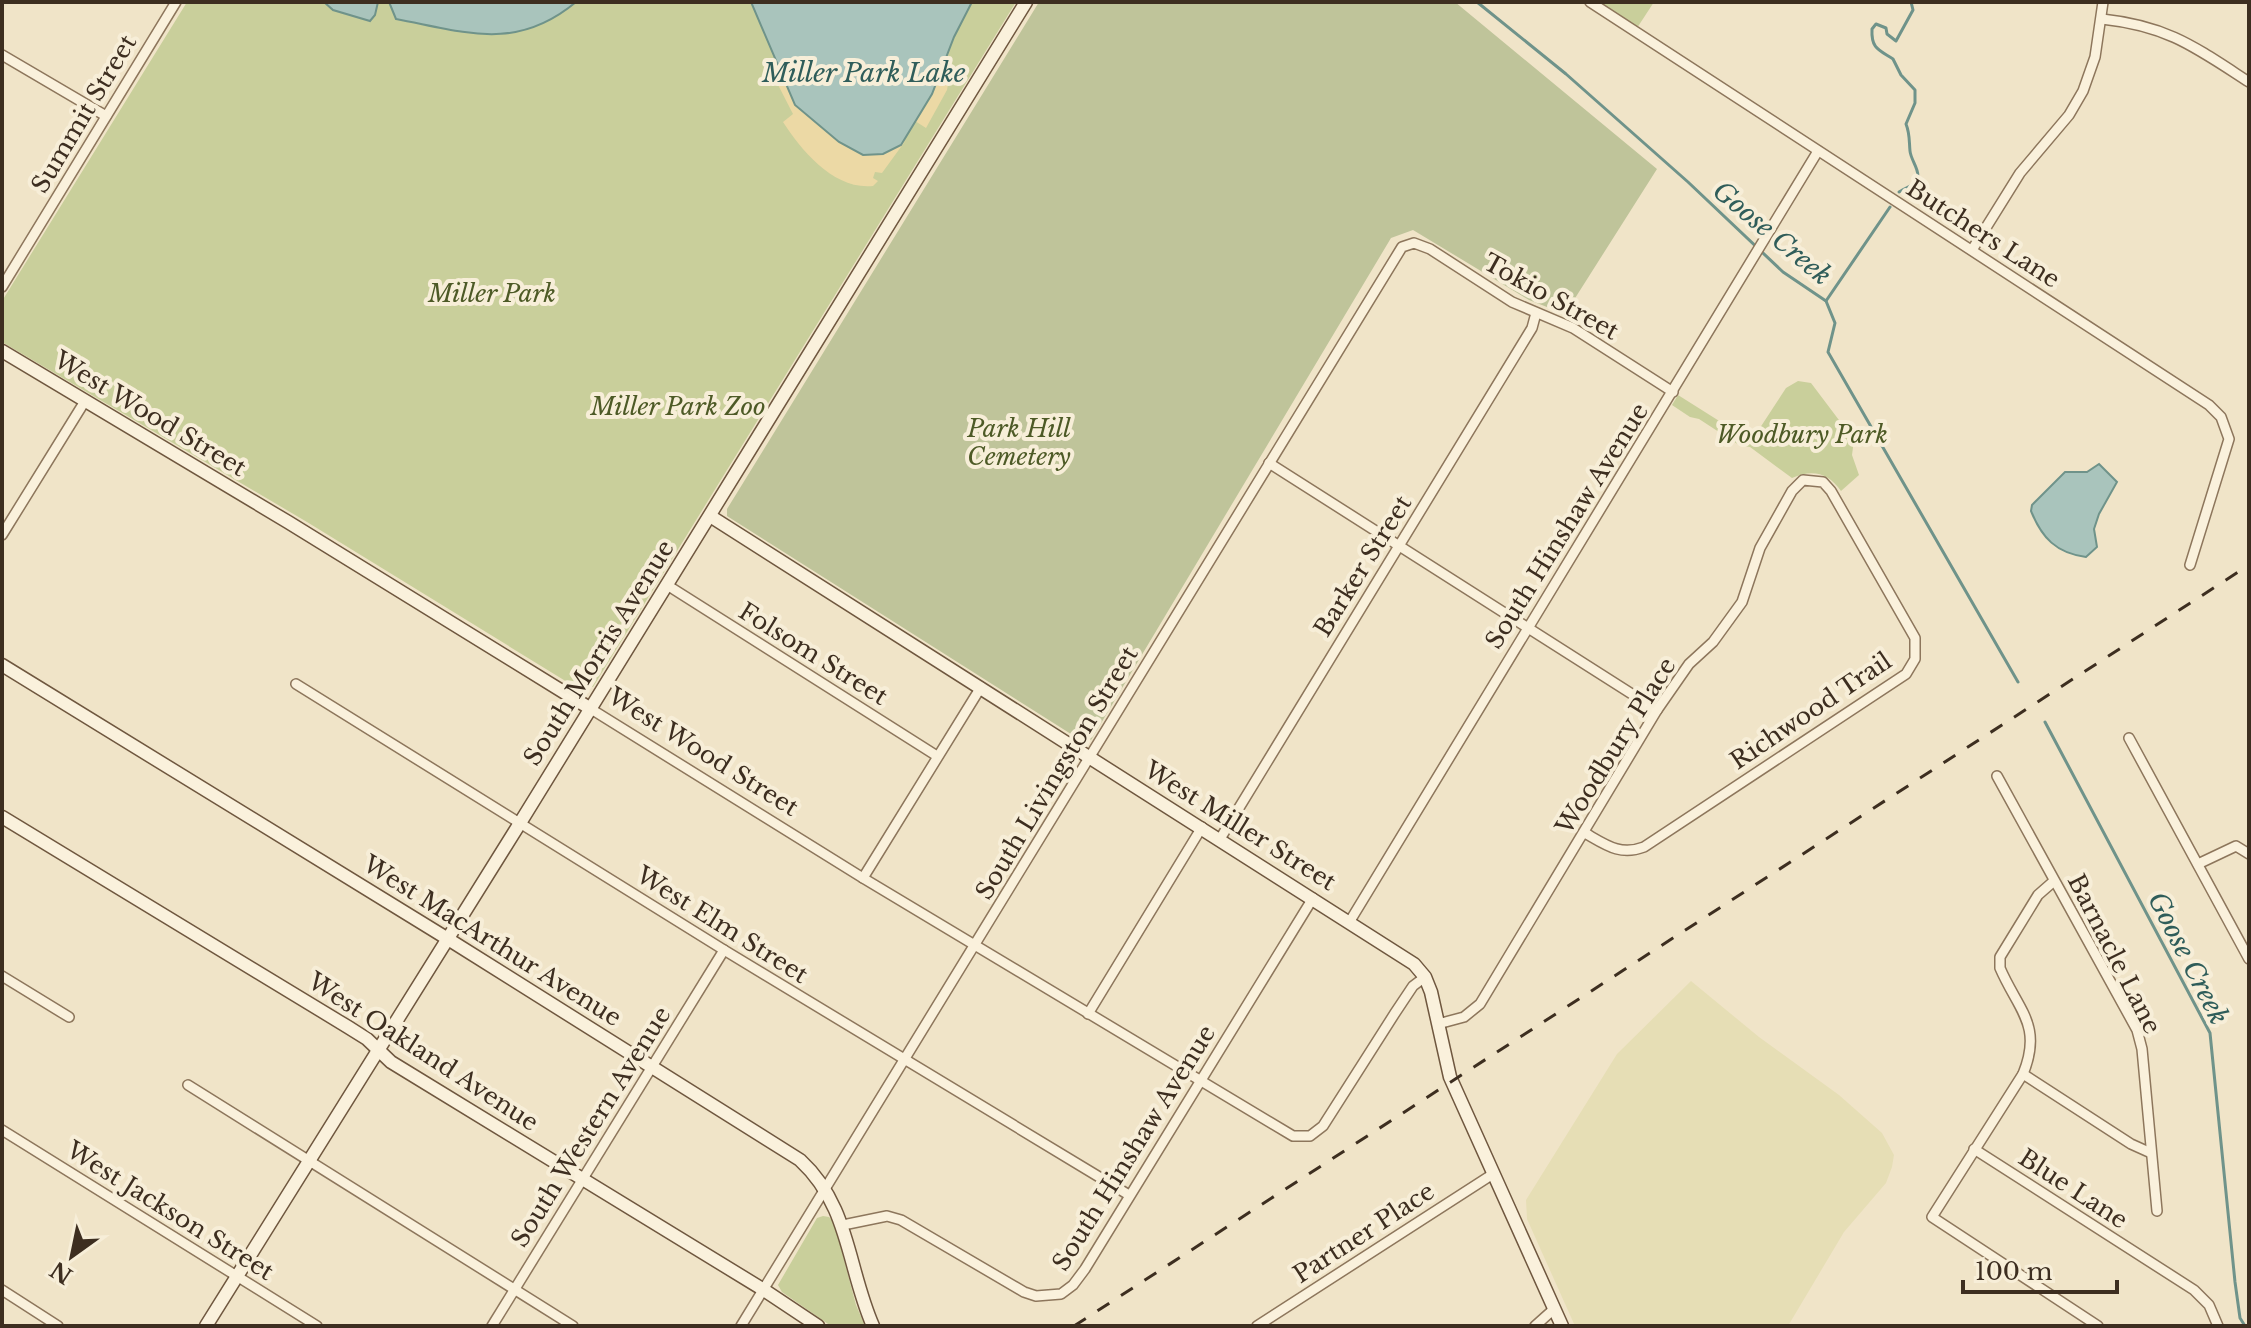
<svg xmlns="http://www.w3.org/2000/svg" width="2251" height="1328" viewBox="0 0 2251 1328" font-family="'Libre Baskerville',serif">
<rect width="100%" height="100%" fill="#f0e4c8"/>
<!-- farmland -->
<path fill="#e6deb5" d="M 1691,981 L 1759,1037 L 1839,1095 L 1882,1133 L 1894,1155 L 1892,1167 L 1886,1183 L 1844,1232 L 1788,1326 L 1575,1326 L 1527,1219 L 1526,1200 L 1617,1054 Z"/>
<!-- green -->
<g fill="#c9cf9b">
<path d="M 187,2 L 1016,2 L 593,687 L 572,685 L 307,522 L 2,342 L 2,301 Z"/>
<path d="M 1600,2 L 1654,2 L 1637,28 Z"/>
<path d="M 1798,381 L 1811,383 L 1854,440 L 1852,455 L 1859,475 L 1841,491 C 1828,472 1812,469 1792,478 L 1750,447 L 1739,445 L 1699,419 L 1690,417 L 1672,405 L 1678,395 L 1743,436 L 1754,437 L 1786,388 Z"/>
<path d="M 823,1216 L 829,1217 L 834,1222 L 856,1305 L 865,1326 L 831,1326 L 782,1292 L 778,1285 L 817,1218 Z"/>
</g>
<!-- sand -->
<g fill="#ecd9a5">
<path d="M 944,63 L 951,67 L 947,90 L 926,128 L 915,121 L 932,94 Z"/>
<path d="M 781,74 L 795,105 L 839,142 L 901,145 L 906,140 L 882,173 L 875,172 L 873,178 L 878,181 L 873,186 C 834,190 802,151 783,122 L 793,114 L 774,77 Z"/>
</g>
<!-- cemetery -->
<path fill="#bfc49a" d="M 1039,2 L 1455,2 L 1657,169 L 1565,314 L 1529,300 L 1413,230 L 1391,238 L 1091,740 L 1082,741 L 727,516 L 727,509 Z"/>
<!-- water -->
<g fill="#a9c4bc" stroke="#6f938a" stroke-width="2">
<path d="M 324,2 L 378,2 L 375,15 L 370,21 L 333,10 Z"/>
<path d="M 389,2 L 576,2 C 516,52 465,32 396,19 Z"/>
<path d="M 751,2 L 972,2 L 954,37 L 932,94 L 901,145 L 883,154 L 863,155 L 839,142 L 795,105 Z"/>
<path d="M 2099,464 L 2117,482 L 2099,514 L 2094,529 L 2097,547 L 2086,557 C 2056,553 2042,538 2031,511 L 2032,505 L 2065,472 L 2087,472 Z"/>
</g>
<g fill="none" stroke-linecap="round" stroke-linejoin="round">
<!-- stream -->
<g stroke="#6f938a" stroke-width="3">
<path d="M 1477,2 L 1566,74 L 1688,182 L 1783,272 L 1826,301 L 1835,323 L 1828,352 L 2018,682"/>
<path d="M 1899,192 C 1902,190 1906,188 1910,186 C 1927,176 1911,163 1910,151 C 1909,141 1910,134 1906,124 L 1915,103 L 1915,90 L 1901,75 L 1893,59 C 1879,50 1871,49 1872,29 L 1876,24 L 1886,28 L 1887,34 L 1896,41 L 1913,10 L 1911,2"/>
<path d="M 1826,301 L 1890,207"/>
<path d="M 2045,722 L 2210,1033 L 2235,1282 L 2240,1318 L 2245,1326"/>
</g>
<defs>
<g id="street">
<path d="M 1590,2 L 2209,405 L 2221,417 L 2229,439 L 2190,565"/>
<path d="M 2102,19 C 2168,26 2195,47 2249,82"/>
<path d="M 2,55 L 106,116"/>
<path d="M 1972,250 L 2020,173 L 2069,115 L 2083,91 L 2095,57 L 2103,2"/>
<path d="M 2,287 L 176,2"/>
<path d="M 1269,463 L 1657,710"/>
<path d="M 2,535 L 85,401"/>
<path d="M 667,585 L 937,756"/>
<path d="M 296,684 L 724,950 L 1129,1195"/>
<path d="M 591,709 L 863,878 L 1293,1136 L 1310,1136 L 1323,1126 L 1395,1013 L 1413,986 L 1425,977"/>
<path d="M 2129,738 L 2249,959"/>
<path d="M 1997,776 L 2137,1030 L 2142,1049 L 2157,1211"/>
<path d="M 1220,839 L 1532,328 L 1536,313"/>
<path d="M 2198,864 L 2236,846 L 2249,854"/>
<path d="M 863,878 L 981,687"/>
<path d="M 2054,881 L 2038,895 L 2000,957 L 2000,968 C 2018,1010 2043,1025 2023,1074 L 1932,1217 L 2098,1326"/>
<path d="M 1350,921 L 1818,151"/>
<path d="M 2,976 L 69,1017"/>
<path d="M 1088,1014 L 1202,827"/>
<path d="M 1438,1024 L 1464,1017 L 1480,1004 L 1657,710 L 1689,664 L 1713,642 L 1742,602 L 1760,548 L 1792,491 L 1803,480 L 1823,482 L 1831,491 L 1915,638 L 1915,659 L 1906,674 L 1644,847 C 1620,856 1606,845 1585,833"/>
<path d="M 2023,1074 L 2131,1144 L 2151,1153"/>
<path d="M 188,1085 L 573,1326"/>
<path d="M 2,1130 L 317,1326"/>
<path d="M 1974,1149 L 2194,1290 L 2209,1305 L 2218,1326"/>
<path d="M 843,1225 L 887,1216 L 901,1220 L 1024,1292 L 1036,1296 L 1061,1294 L 1073,1285 L 1085,1269 L 1313,898"/>
<path d="M 2,1290 L 58,1326"/>
<path d="M 492,1326 L 724,950"/>
<path d="M 741,1326 L 1402,247 L 1414,243 L 1430,249 L 1512,302 L 1573,328 L 1673,392"/>
<path d="M 1257,1326 L 1493,1174"/>
<path d="M 1535,1326 L 1554,1309"/>
</g>
<g id="secondary">
<path d="M 2,351 L 288,522 L 591,709"/>
<path d="M 710,516 L 1414,964 L 1425,977 L 1431,992 L 1450,1077 L 1562,1326"/>
<path d="M 2,665 L 448,939 L 800,1160 C 850,1206 847,1267 873,1326"/>
<path d="M 2,817 L 348,1027 L 367,1039 L 391,1062 L 764,1290 L 818,1326"/>
<path d="M 206,1326 L 520,823 L 1026,2"/>
</g>
</defs>
<!-- street casing -->
<use href="#street" stroke="#8d765c" stroke-width="12"/>
<!-- secondary casing -->
<use href="#secondary" stroke="#6f573f" stroke-width="15"/>
<!-- street -->
<use href="#street" stroke="#faf1dc" stroke-width="9"/>
<!-- secondary -->
<use href="#secondary" stroke="#faf1dc" stroke-width="12"/>
<!-- rail -->
<path stroke="#3d2e20" stroke-width="3" stroke-dasharray="14 14" stroke-linecap="butt" d="M 1074,1326 L 2249,565"/>
</g>
<g text-anchor="middle" stroke-width="8" stroke-linejoin="round" paint-order="stroke">
<!-- street labels -->
<g font-size="24" fill="#3d2e20" stroke="#f7eed8">
<text transform="translate(84 114) rotate(-59)" y="8">Summit Street</text>
<text transform="translate(1983 234) rotate(33)" y="8">Butchers Lane</text>
<text transform="translate(1551 297) rotate(29)" y="8">Tokio Street</text>
<text transform="translate(150 414) rotate(31)" y="8">West Wood Street</text>
<text transform="translate(1567 526) rotate(-58)" y="8">South Hinshaw Avenue</text>
<text transform="translate(1363 566) rotate(-58)" y="8">Barker Street</text>
<text transform="translate(599 653) rotate(-58)" y="8">South Morris Avenue</text>
<text transform="translate(813 654) rotate(32)" y="8">Folsom Street</text>
<text transform="translate(1811 711) rotate(-34)" y="8">Richwood Trail</text>
<text transform="translate(1616 746) rotate(-58)" y="8">Woodbury Place</text>
<text transform="translate(703 752) rotate(32)" y="8">West Wood Street</text>
<text transform="translate(1057 773) rotate(-59)" y="8">South Livingston Street</text>
<text transform="translate(1240 826) rotate(32)" y="8">West Miller Street</text>
<text transform="translate(722 925) rotate(32)" y="8">West Elm Street</text>
<text transform="translate(492 941) rotate(32)" y="8">West MacArthur Avenue</text>
<text transform="translate(2114 954) rotate(63)" y="8">Barnacle Lane</text>
<text transform="translate(423 1052) rotate(33)" y="8">West Oakland Avenue</text>
<text transform="translate(591 1127) rotate(-58)" y="8">South Western Avenue</text>
<text transform="translate(1134 1148) rotate(-58)" y="8">South Hinshaw Avenue</text>
<text transform="translate(2073 1189) rotate(33)" y="8">Blue Lane</text>
<text transform="translate(170 1211) rotate(32)" y="8">West Jackson Street</text>
<text transform="translate(1364 1233) rotate(-33)" y="8">Partner Place</text>
</g>
<!-- park labels -->
<g font-size="24" font-style="italic" fill="#4d5a26" stroke="#f7eed8">
<text x="492" y="302">Miller Park</text>
<text x="678" y="415">Miller Park Zoo</text>
<text x="1019" y="437">Park Hill<tspan x="1019" dy="28">Cemetery</tspan></text>
<text x="1802" y="443">Woodbury Park</text>
</g>
<!-- water labels -->
<g font-size="26" font-style="italic" fill="#2f5d5a" stroke="#f7eed8">
<text x="864" y="82">Miller Park Lake</text>
<text transform="translate(1772 233) rotate(40)" y="9">Goose Creek</text>
<text transform="translate(2188 958) rotate(63)" y="9">Goose Creek</text>
</g>
</g>
<!-- border -->
<rect width="2251" height="1328" fill="none" stroke="#3d2e20" stroke-width="8"/>
<!-- north arrow -->
<g transform="translate(72 1256) rotate(213)" stroke="#f7eed8" stroke-width="6" paint-order="stroke">
<path d="M0-6L14 30L0 20L-14 30Z" fill="#3d2e20"/>
<text y="-12" font-size="22" font-weight="bold" text-anchor="middle" fill="#3d2e20">N</text>
</g>
<!-- scale -->
<path d="M1963 1280v12h154v-12" fill="none" stroke="#3d2e20" stroke-width="4"/>
<text x="1975" y="1280" font-size="24" fill="#3d2e20" stroke="#f7eed8" stroke-width="6" paint-order="stroke">100 m</text>
</svg>
